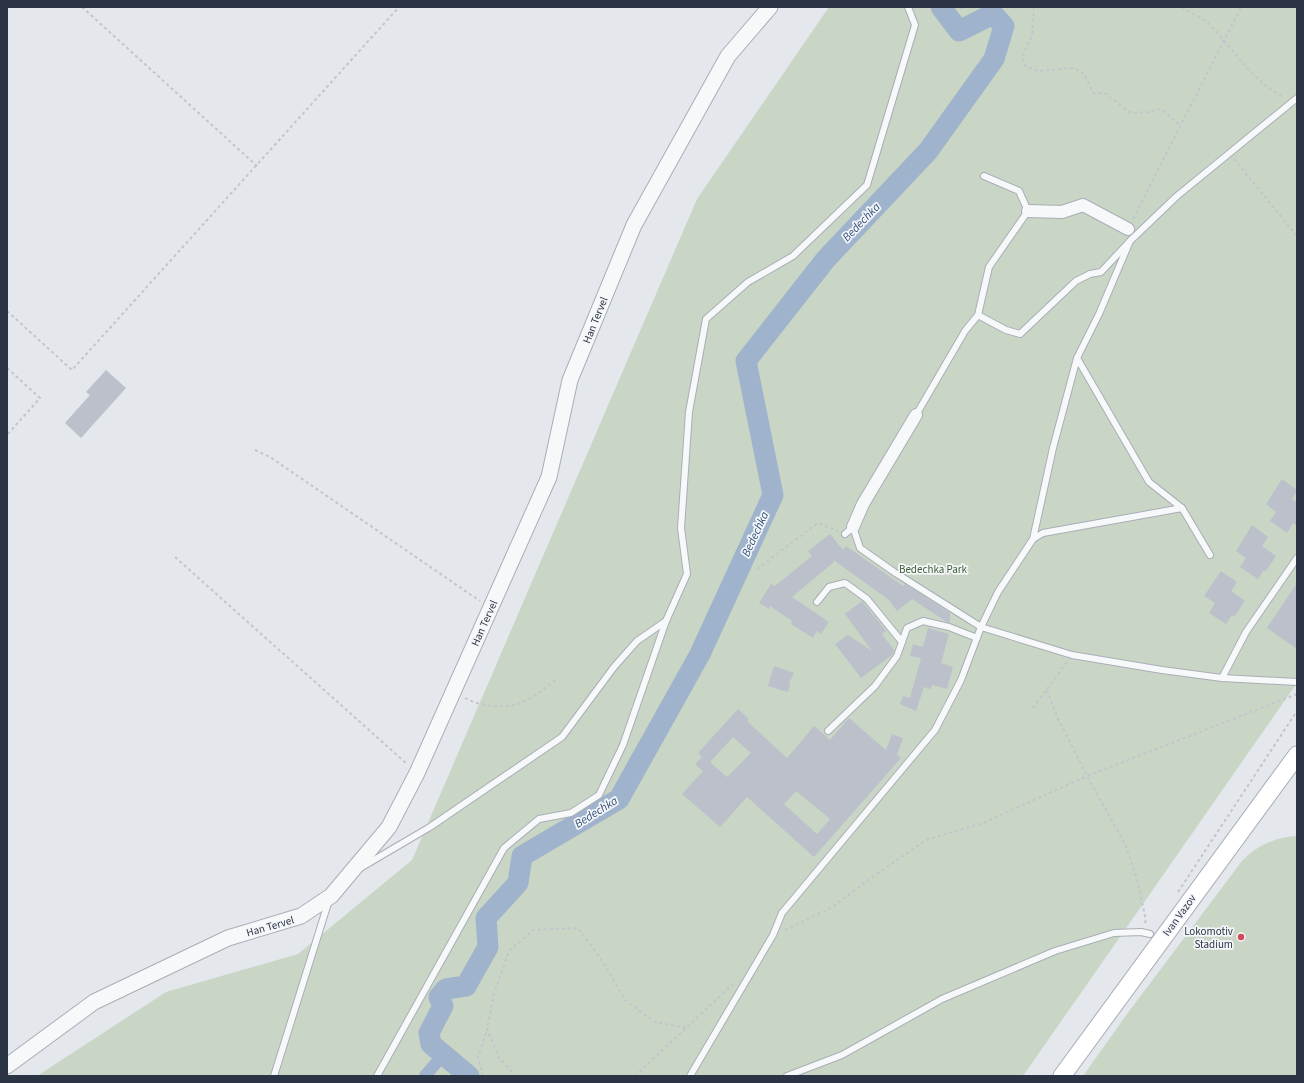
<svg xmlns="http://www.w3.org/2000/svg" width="1304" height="1083" viewBox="0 0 1304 1083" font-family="'Source Sans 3',sans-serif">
<rect width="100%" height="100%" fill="#e4e7ec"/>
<!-- green -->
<g fill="#c9d6c5">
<path d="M 829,7 L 1297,7 L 1297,683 L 1023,1076 L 37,1076 L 166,992 L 298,954 L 412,860 L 697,199 Z"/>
<path d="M 1297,836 L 1297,1076 L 1083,1076 L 1127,1014 L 1242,861 C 1257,845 1276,837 1297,836 Z"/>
</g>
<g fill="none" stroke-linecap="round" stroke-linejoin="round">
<!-- canal -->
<path stroke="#9fb4cc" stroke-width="12" d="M 425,1076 L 443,1055"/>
<!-- river -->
<path stroke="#9fb4cc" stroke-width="21" d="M 469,1076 L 431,1044 L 429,1033 L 443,1006 L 439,997 L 446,989 L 466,986 L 488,947 L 486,918 L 518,883 L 522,856 L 619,799 L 700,654 L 773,495 L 746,361 L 826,259 L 928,151 L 994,59 L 1004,26 L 993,14 L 959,31 L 941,7"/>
</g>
<!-- building -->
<g fill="#bbc0ca" fill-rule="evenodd">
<path d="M 106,370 L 126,388 L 81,438 L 65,423 L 90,395 L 86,392 Z"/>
<path d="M 1282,479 L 1297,490 L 1292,499 L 1297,503 L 1297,526 L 1293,523 L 1287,533 L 1270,521 L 1276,512 L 1266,504 Z"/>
<path d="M 1252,525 L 1268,537 L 1262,546 L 1276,556 L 1266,571 L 1264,570 L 1258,579 L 1240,567 L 1246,558 L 1236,551 Z"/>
<path d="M 830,534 L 843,550 L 846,546 L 903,586 L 905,584 L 950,613 L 950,623 L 945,621 L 912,599 L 897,611 L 889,600 L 832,559 L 834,562 L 792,597 L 829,622 L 821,634 L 817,631 L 813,638 L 791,624 L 792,621 L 770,606 L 769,609 L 759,603 L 771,584 L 775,586 L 812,556 L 808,551 Z"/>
<path d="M 1221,571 L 1237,582 L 1231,591 L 1245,601 L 1234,617 L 1232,615 L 1226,624 L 1209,613 L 1215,603 L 1204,596 Z"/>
<path d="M 1297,583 L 1297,649 L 1267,628 Z"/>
<path d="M 862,601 L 886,631 L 882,634 L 894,650 L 892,655 L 861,678 L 835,644 L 848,635 L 872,651 L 845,614 Z"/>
<path d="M 928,628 L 949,634 L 941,663 L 953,667 L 947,689 L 932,685 L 931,689 L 924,687 L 916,711 L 900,704 L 903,696 L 910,698 L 921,658 L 910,656 L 913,644 L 923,647 Z"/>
<path d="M 774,666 L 794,673 L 789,683 L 790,684 L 788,692 L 768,686 Z"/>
<path d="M 738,709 L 749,719 L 747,721 L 787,758 L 814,726 L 830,740 L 849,718 L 886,750 L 892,734 L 903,738 L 897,755 L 901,758 L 814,857 L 747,797 L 720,827 L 682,794 L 703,771 L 695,764 L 702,757 L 698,753 ZM 733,737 L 751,753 L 727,777 L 710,762 ZM 796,791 L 830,819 L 817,834 L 784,804 Z"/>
</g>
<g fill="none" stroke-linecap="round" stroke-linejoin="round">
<defs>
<g id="service">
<path d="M 978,315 L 1006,330 L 1020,334 L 1076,281 L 1090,274 L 1101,272 L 1130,241 L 1177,196 L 1297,98"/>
<path d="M 1077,358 L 1149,482 L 1182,508 L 1210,555"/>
<path d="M 916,415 L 965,331 L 978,315 L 989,267 L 1028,211 L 1019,191 L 984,176"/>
<path d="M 845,534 L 853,527 L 860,548 L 894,572 L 981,627 L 1072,655 L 1162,670 L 1222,678 L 1297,682"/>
<path d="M 1033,539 L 1043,533 L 1182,508"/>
<path d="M 817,602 L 829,587 L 845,583 L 867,599 L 902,642"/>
<path d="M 1222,678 L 1246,632 L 1297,558"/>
<path d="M 828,731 L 875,686 L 897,656 L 907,628 L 923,621 L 949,627 L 977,638"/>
<path d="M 362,867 L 430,827 L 562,737 L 614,667 L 637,641 L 666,621"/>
<path d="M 274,1076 L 329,900"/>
<path d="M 377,1076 L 504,848 L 539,819 L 571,813 L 599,795 L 623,745 L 666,621 L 687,574 L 681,528 L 689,412 L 706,319 L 748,282 L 793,256 L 867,185 L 915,25 L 908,7"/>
<path d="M 690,1076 L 773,935 L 782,913 L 935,730 L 961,680 L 981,627 L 998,592 L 1033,539 L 1053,448 L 1077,358 L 1099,314 L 1130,241"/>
<path d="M 787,1076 L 842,1055 L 942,999 L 1055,951 L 1114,933 L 1141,932 L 1150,934"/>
</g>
<g id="minor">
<path d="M 1028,211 L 1062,212 L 1083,205 L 1128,229"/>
<path d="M 853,527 L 863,504 L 916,415"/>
</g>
<path id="tertiary" d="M 7,1066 L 94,1002 L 228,938 L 301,916 L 331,896 L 389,827 L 417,773 L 549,477 L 570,380 L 634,225 L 728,56 L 770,7"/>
<path id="secondary" d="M 1062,1076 L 1297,755"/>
</defs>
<!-- service casing -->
<use href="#service" stroke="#a9aeb7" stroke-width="8"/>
<!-- minor casing -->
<use href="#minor" stroke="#a9aeb7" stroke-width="14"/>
<!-- tertiary casing -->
<use href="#tertiary" stroke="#a9aeb7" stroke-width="17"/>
<!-- secondary casing -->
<use href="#secondary" stroke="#a9aeb7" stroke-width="19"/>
<!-- path -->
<g stroke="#c2c5cb" stroke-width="2" stroke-dasharray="3 3" stroke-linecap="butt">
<path d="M 82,7 L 257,166"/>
<path d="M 1034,7 L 1032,36 L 1022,57 L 1026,67 L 1038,71 L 1074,68 L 1084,74 L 1093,93 L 1104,93 L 1131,113 L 1149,112 L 1161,109 L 1181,126"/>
<path d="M 1182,7 C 1190,14 1203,17 1210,25 C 1235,50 1252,82 1284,97"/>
<path d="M 961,9 L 962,7"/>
<path d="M 1234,159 L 1297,236"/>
<path d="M 1133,219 L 1241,7"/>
<path d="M 7,311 L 72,370 L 399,7"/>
<path d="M 7,368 L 40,398 L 7,435"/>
<path d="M 255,450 L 270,457 L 480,601"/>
<path d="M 175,557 L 407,764"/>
<path d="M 757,569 L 818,523 L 838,531"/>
<path d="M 1047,690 L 1057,717 L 1087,776 L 1125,844 L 1136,876 L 1146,920 L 1144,925"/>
<path d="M 465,698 C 481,707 508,710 525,701 C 536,696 546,687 556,680"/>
<path d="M 1033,708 L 1067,662"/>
<path d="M 1178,892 L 1297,711"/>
<path d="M 785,930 L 831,908 L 871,878 L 926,840 L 983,823 L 1087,776 L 1297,694"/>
<path d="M 483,1076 L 478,1057 L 487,1030"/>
<path d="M 516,1076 L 499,1058 L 487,1029 L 494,994 L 509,951 L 533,930 L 578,928 L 601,959 L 625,1000 L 655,1022 L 688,1028"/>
<path d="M 635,1076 L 733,984"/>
</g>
<!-- service -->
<use href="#service" stroke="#f7f8fa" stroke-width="6"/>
<!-- minor -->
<use href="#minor" stroke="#f7f8fa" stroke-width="12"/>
<!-- tertiary -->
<use href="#tertiary" stroke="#f7f8fa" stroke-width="15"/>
<!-- secondary -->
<use href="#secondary" stroke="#fff" stroke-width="17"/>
</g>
<!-- markers -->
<circle fill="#d1495b" stroke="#f4f6f9" stroke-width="1.5" cx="1241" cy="937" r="4"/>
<g text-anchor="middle" stroke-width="3.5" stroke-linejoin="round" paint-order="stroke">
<!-- street labels -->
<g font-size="11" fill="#2b3445" stroke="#f4f6f9">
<text transform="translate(595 320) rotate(-68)" y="4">Han Tervel</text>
<text transform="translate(484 623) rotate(-66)" y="4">Han Tervel</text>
<text transform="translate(1179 915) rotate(-54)" y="4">Ivan Vazov</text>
<text transform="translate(270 926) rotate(-16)" y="4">Han Tervel</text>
</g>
<!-- park labels -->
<g font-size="11" fill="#3f6138" stroke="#f4f6f9">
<text x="933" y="573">Bedechka Park</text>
</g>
<!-- poi labels -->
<g font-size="11" fill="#2b3445" stroke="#f4f6f9" text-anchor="end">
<text x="1233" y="935">Lokomotiv<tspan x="1233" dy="13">Stadium</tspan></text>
</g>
<!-- water labels -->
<g font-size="12" font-style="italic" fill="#34527a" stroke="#f4f6f9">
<text transform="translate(861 222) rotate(-46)" y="4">Bedechka</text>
<text transform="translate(755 534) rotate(-65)" y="4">Bedechka</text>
<text transform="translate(596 812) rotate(-32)" y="4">Bedechka</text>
</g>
</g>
<!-- border -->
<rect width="1304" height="1083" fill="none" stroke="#2b3445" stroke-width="16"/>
</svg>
